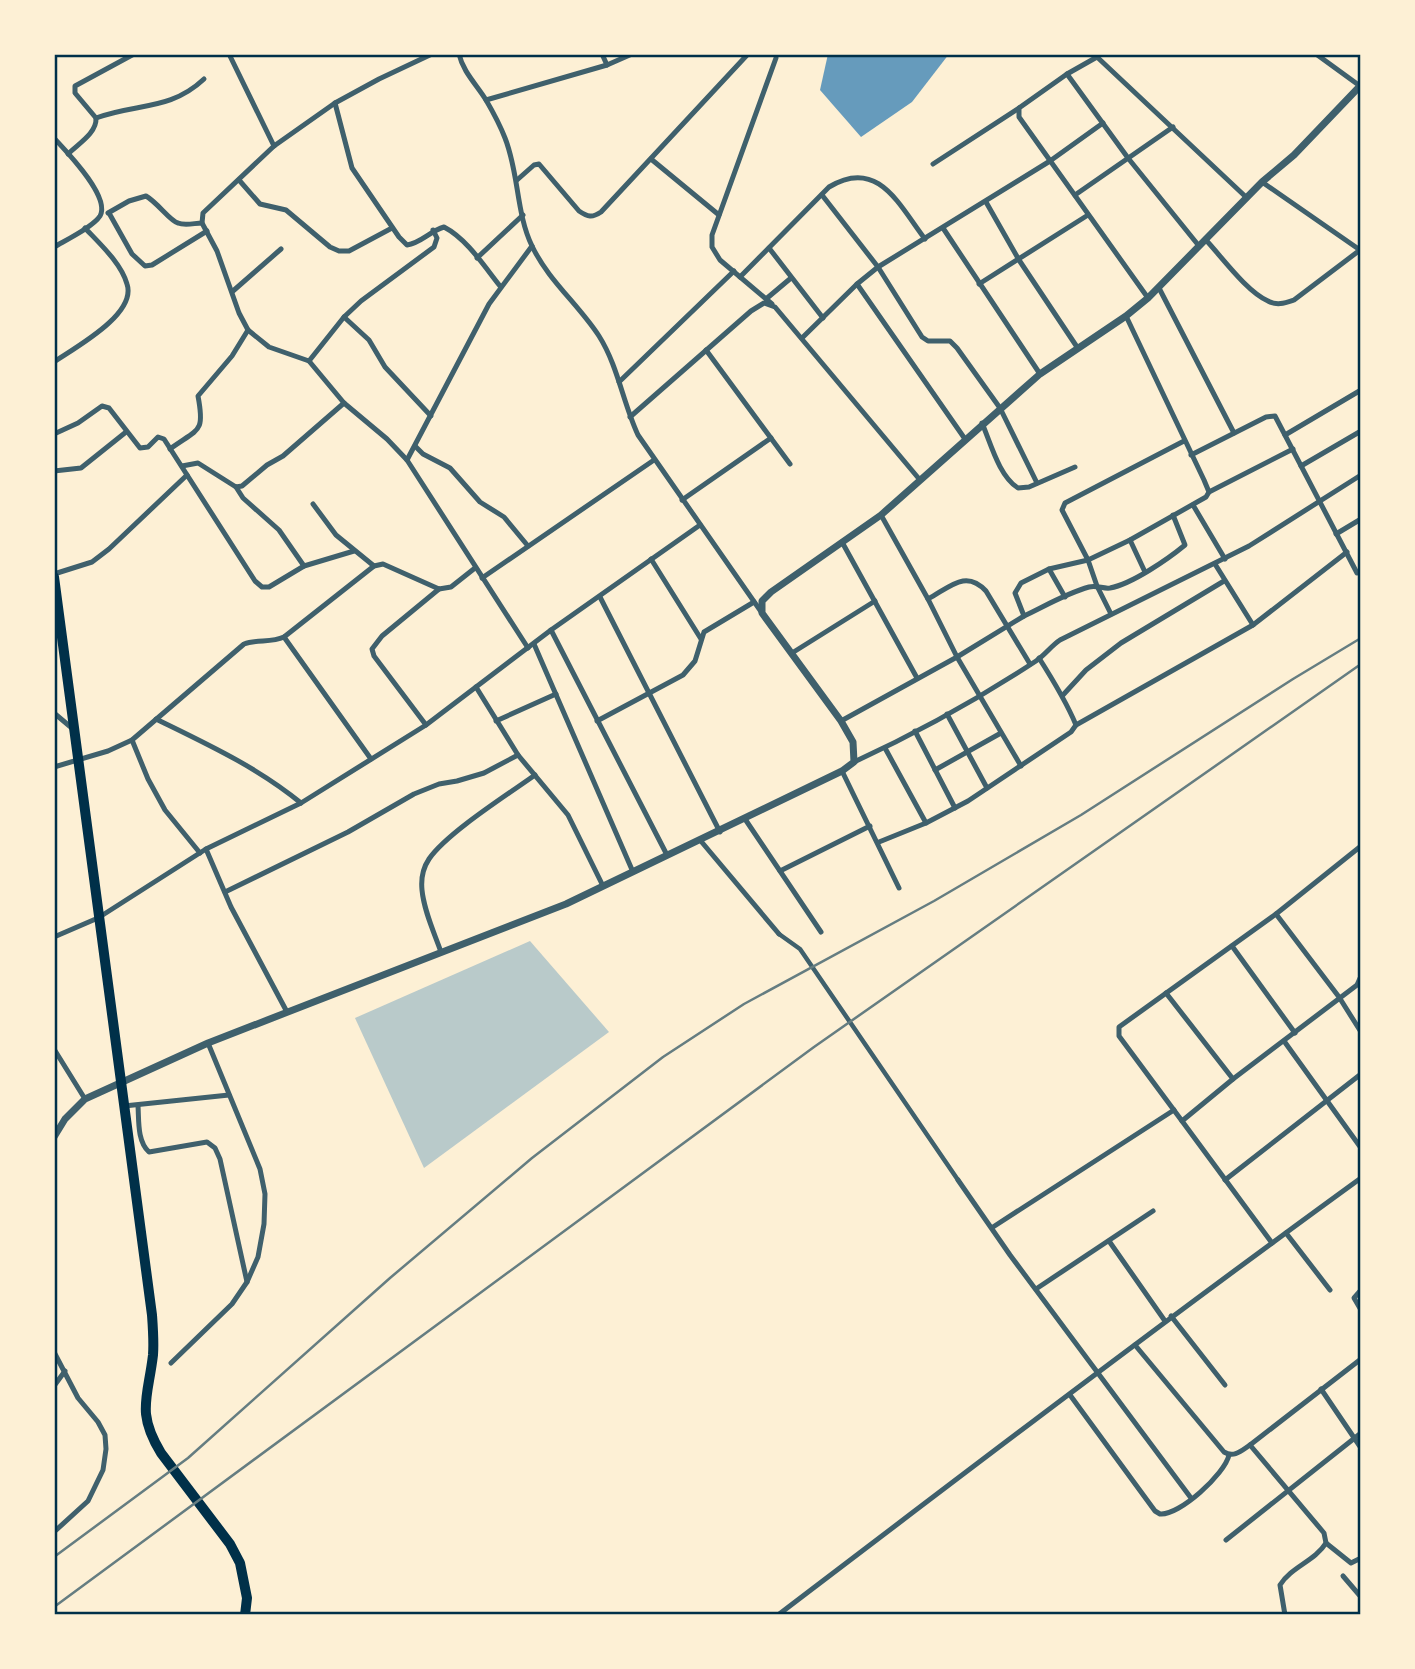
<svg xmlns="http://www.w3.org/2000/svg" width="1415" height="1669" viewBox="0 0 1415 1669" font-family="'PT Sans',sans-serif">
<rect width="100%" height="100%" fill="#fdf0d5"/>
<!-- green -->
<path fill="#b9caca" d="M 530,941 L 609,1032 L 424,1168 L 355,1018 Z"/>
<!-- water -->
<path fill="#669bbc" d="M 828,54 L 949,54 L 912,102 L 861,137 L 820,90 Z"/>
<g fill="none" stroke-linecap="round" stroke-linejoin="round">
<!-- pedestrian -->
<path stroke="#3f606c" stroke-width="4.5" d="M 779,934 L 800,949 L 958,1180"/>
<!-- minor -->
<g stroke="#3f606c" stroke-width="5">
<path d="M 229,54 L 274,146"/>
<path d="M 432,54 L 379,79 L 335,103 L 274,146 L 203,213 L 202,223 L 217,251 L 239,313 L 248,330 L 269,347 L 309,361 L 344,403 L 387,439 L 407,460 L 528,648"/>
<path d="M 459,54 C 463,72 477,85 486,100 C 493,112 500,125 505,138 C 519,173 516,213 532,246 C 548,280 579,305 599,336 C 618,366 623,403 638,435 L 762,613"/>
<path d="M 602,54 L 607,65"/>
<path d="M 1316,54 L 1360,86"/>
<path d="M 1096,56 L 1247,198"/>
<path d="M 1097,57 L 1067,74 L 1019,108 L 1019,117 L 1148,298"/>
<path d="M 1067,74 L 1128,158 L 1199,246"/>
<path d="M 486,100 L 607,65 L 632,54"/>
<path d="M 335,103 L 352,168 L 399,237 L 407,245 C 421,243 430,231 444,227 C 467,239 484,266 500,286"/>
<path d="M 96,118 C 136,103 170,111 204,79"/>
<path d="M 54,138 C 67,152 111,197 100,216 C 93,227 66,240 54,247"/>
<path d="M 68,154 C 78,144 97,133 96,118 L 75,93 L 75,86 L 134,54"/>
<path d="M 651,159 L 719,215"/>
<path d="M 933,164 L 1019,108"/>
<path d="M 239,180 L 260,204 L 286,210 L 330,247 L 339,251 L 349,251 L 392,228"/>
<path d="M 517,180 L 534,165 L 539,164 L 579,211 C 588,217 592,218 601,212 L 748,54"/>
<path d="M 1262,182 L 1360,250"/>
<path d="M 822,195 L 878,267 L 922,337 L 928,341 L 950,341 L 957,348 L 1000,408 L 1037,483"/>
<path d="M 1075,195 L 1173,127"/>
<path d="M 986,202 L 1019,260 L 1077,347"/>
<path d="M 108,213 L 129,201 L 146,196 C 158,203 170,221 178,223 C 185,226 195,223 202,223"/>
<path d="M 109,213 L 132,254 L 145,266 L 152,265 L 207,231"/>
<path d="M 943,228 L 1040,374"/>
<path d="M 1205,239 C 1222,257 1246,291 1268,301 C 1277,306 1285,303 1294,300 L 1360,250"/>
<path d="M 769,248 L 823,318"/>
<path d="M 477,258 L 523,215"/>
<path d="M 740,277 L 829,187 C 878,157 899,205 925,239"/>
<path d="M 857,284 L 965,439"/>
<path d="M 979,284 L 1088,215"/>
<path d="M 1159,288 L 1234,433"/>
<path d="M 233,291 L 281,249"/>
<path d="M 766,299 L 791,278"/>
<path d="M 772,304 L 720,260 L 712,247 L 712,235 L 776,58"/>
<path d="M 344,317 L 369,340 L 385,367 L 431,416"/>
<path d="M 802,338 L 857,284 L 878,267 L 1050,161 L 1103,123"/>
<path d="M 706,350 L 790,464"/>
<path d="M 309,361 L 344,317 L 361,301 L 434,247 L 437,238 L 433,230"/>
<path d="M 54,362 C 76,347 137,314 127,284 C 121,263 100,244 85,228"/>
<path d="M 619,382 L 734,271"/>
<path d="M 630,417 L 751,311 L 764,303 L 775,307 L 920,480"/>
<path d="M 982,423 C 991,444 999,476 1018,488 L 1029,487 L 1075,467"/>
<path d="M 54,434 L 78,423 L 102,406 L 109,408 L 140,448 L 148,447 L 158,437 L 164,439 L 255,581 L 262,587 L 269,587 L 304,566 L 354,551"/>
<path d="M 1285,435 L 1361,390"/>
<path d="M 415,446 L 423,454 L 450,468 L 480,502 L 504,517 L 528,546"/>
<path d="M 170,449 C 199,428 205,433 198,396 L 232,356 L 248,330"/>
<path d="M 1191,455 L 1266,417 L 1275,416 L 1357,573"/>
<path d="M 407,460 L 489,304 L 532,246"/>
<path d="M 182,466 L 198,463 L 236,487 L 242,486 L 267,465 L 283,456 L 344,403"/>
<path d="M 1301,466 L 1361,431"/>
<path d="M 54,471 L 81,468 L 126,432"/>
<path d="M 236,487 L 243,498 L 279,530 L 304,566"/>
<path d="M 1209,492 L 1293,449"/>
<path d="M 682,500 L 771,438"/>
<path d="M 313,504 L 336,535 L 374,566"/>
<path d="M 1193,505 L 1225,559"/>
<path d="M 881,515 L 928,599 L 957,657 L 1021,766"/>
<path d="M 1336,534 L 1361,519"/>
<path d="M 1130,540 L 1145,572"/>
<path d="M 842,542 L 917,678"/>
<path d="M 651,559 L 701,639"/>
<path d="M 1215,564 L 1253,625"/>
<path d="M 1049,569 L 1065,597"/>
<path d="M 54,574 L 92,562 L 109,549 L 187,475"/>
<path d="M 482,578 L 654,460"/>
<path d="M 600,597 L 720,832"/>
<path d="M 928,599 C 950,587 966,569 986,591 L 1030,664"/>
<path d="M 1111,614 L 1097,586 L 1088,560 L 1062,510 L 1065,503 L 1184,441"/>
<path d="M 1024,616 C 1045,606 1067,593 1089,587 C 1097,585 1103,589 1110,588 C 1132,584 1168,559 1185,545 L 1173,515"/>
<path d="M 551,630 L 667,855"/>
<path d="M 284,637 L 371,759"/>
<path d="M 534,644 L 633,872"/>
<path d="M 792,653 L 875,601"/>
<path d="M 476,687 L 518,755 L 568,815 L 603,886"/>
<path d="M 1063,695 L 1086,670 L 1121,643 L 1224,581"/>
<path d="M 54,713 L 73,729"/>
<path d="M 947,714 L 987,788"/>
<path d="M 156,719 C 207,744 257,767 301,803"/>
<path d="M 496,721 L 556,694"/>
<path d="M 597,721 L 683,675 L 695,661 L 704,632 L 754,602"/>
<path d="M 841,721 L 957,657 L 1024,616 L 1015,593 L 1021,583 L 1049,569 L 1088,560 L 1130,540 L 1206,497 L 1209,492 L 1204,480 L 1126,316"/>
<path d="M 426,725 L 374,656 L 372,649 L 382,636 L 439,589"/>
<path d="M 1076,725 L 1253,625 L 1347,552"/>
<path d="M 915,731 L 955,808"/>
<path d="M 132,740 L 148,779 L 165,810 L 200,853"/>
<path d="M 885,748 L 926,823"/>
<path d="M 854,762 C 917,733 978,699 1036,661 C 1045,655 1051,646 1060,640 L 1249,546 L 1361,475"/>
<path d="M 54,767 L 108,751 L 132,740 L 244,644 C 257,639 271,643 284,637 L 374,566 L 383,564 L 439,589 L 451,587 L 475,568"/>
<path d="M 935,770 L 1001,733"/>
<path d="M 842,771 L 899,888"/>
<path d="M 745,819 L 821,932"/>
<path d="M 700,840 L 779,934"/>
<path d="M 879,842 L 926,823 L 968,801 L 1071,732 L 1076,725 C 1066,701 1053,680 1039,658"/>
<path d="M 1361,846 L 1276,914 L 1119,1027 L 1119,1036 L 1182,1121 L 1233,1079 L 1357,985 L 1361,976"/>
<path d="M 206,849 L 231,907 L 287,1012"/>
<path d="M 780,871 L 870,826"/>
<path d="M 225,892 L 348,832 L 414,794 L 439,784 L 457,781 L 484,773 L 518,755"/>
<path d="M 1276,914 L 1339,997 L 1361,1032"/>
<path d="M 54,937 L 98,918 L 206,849 L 301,803 L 426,725 L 551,630 L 700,525"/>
<path d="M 1232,946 L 1295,1033"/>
<path d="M 441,952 C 434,932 424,911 422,890 C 421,880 423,868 429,859 C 447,833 507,795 535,775"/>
<path d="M 1361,958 L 1361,967"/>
<path d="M 1166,993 L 1233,1079"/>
<path d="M 1284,1041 L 1361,1148"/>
<path d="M 54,1049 L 85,1099"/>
<path d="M 124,1106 L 229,1095"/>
<path d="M 138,1106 C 139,1120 137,1141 149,1152 L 207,1142 L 215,1148 L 220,1159 L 247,1282"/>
<path d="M 1182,1121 L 1272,1243"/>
<path d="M 958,1180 L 1010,1255 L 1191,1498"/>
<path d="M 1225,1180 L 1361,1074"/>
<path d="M 993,1227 L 1174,1110"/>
<path d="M 1286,1233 L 1330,1290"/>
<path d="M 1109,1241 L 1165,1321"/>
<path d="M 1036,1289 L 1153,1211"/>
<path d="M 1361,1290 L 1354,1298 L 1361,1310"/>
<path d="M 1171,1316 L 1225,1385"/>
<path d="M 1135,1345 L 1224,1452 C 1234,1458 1241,1451 1250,1445 L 1361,1359"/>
<path d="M 54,1352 L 78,1398 L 98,1422 L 105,1435 L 106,1449 L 103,1470 L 88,1501 L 54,1532"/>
<path d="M 171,1363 L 232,1304 L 247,1282 L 258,1257 L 264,1224 L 265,1194 L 260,1169 L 208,1043"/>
<path d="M 54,1386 L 65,1371"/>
<path d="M 1321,1389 L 1361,1448"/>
<path d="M 1070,1395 L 1155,1511 L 1160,1514 C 1179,1516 1225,1474 1229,1455"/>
<path d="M 1250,1445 L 1324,1533 L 1326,1543 C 1315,1561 1291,1567 1280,1585 L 1285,1615"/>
<path d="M 1226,1540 L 1361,1433"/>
<path d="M 1326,1543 L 1351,1563 L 1361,1558"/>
<path d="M 1343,1576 L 1361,1597"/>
<path d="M 778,1615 C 971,1468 1164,1321 1361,1178"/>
</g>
<!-- tertiary -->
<path stroke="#3f606c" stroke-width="7" d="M 54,1137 L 65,1119 L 85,1099 L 208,1043 L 566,904 L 842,771 L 854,762 L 853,742 L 841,721 L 762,613 L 762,601 L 771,592 L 881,515 L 1040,374 L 1126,316 L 1148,298 L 1262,182 L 1294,155 L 1361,85"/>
<!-- trunk -->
<path stroke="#003049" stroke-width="10" d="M 54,577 L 152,1315 C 153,1329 154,1342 153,1355 C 148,1398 136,1412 161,1453 L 230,1544 L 240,1563 L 247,1598 L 245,1615"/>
<!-- rail -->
<g stroke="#657d81" stroke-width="2.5">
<path d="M 54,1557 L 188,1458 L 390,1278 L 532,1158 L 663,1057 L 744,1004 L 934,901 L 1081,815 L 1293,679 L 1361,638"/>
<path d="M 54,1607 L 814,1047 L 1361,664"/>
</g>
</g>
<!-- border -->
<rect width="1415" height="1669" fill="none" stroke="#fdf0d5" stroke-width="112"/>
<rect x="56" y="56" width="1303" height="1557" fill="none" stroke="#003049" stroke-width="2.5"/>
</svg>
